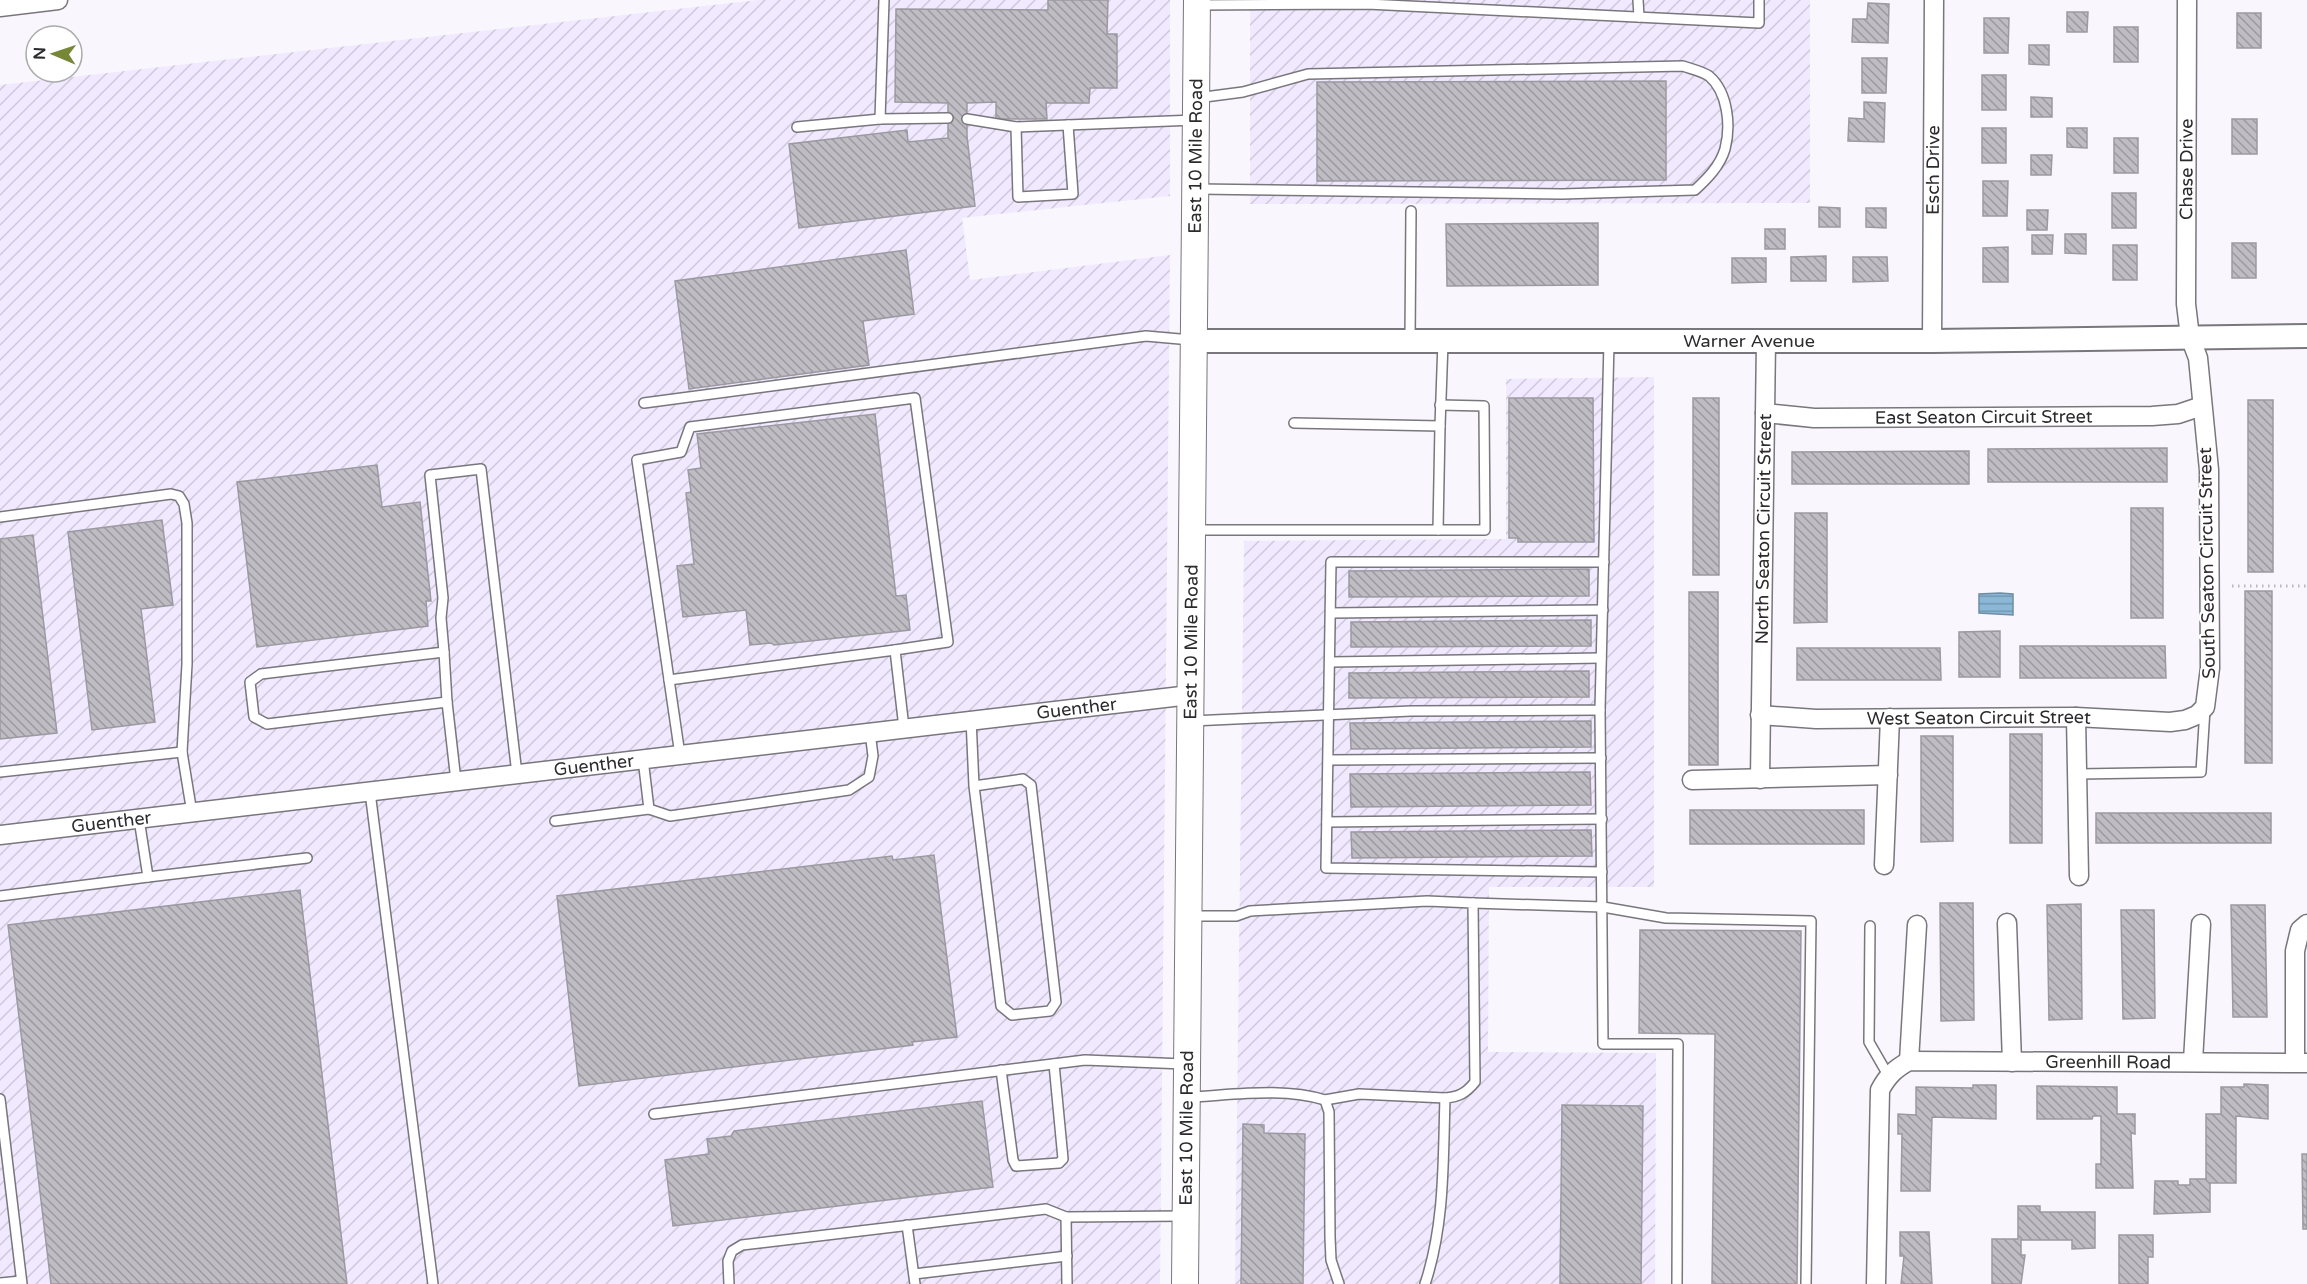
<svg xmlns="http://www.w3.org/2000/svg" width="2307" height="1284" viewBox="0 0 2307 1284" font-family="'Varela Round',sans-serif">
<defs>
<pattern id="industrial-furrows" width="10" height="10" patternUnits="userSpaceOnUse" patternTransform="scale(1.5)"><rect width="10" height="10" fill="#f1e9ff"/><path d="M-1 1l2-2M0 10L10 0M9 11l2-2" fill="none" stroke="#cfc8db"/></pattern>
<pattern id="water-rules" width="6" height="5" patternUnits="userSpaceOnUse" patternTransform="scale(1.5)"><rect width="6" height="5" fill="#8cb8d7"/><path d="M0 2.5h6" fill="none" stroke="#7396af"/></pattern>
<pattern id="building-back-hatch" width="6" height="6" patternUnits="userSpaceOnUse" patternTransform="scale(1.5)"><rect width="6" height="6" fill="#c0bcc3"/><path d="M-1 5l2 2M0 0l6 6M5-1l2 2" fill="none" stroke="#9c999f"/></pattern>
</defs>
<rect width="100%" height="100%" fill="#f9f6fd"/>
<!-- industrial -->
<g fill="url(#industrial-furrows)">
<path d="M 758,0 L 1170,0 L 1170,196 L 962,218 L 970,280 L 1170,255 L 1160,1284 L 0,1284 L 0,85 Z"/>
<path d="M 1250,0 L 1810,0 L 1810,203 L 1250,204 Z"/>
<path d="M 1654,377 L 1654,887 L 1489,887 L 1488,1052 L 1656,1053 L 1655,1284 L 1235,1284 L 1244,541 L 1506,539 L 1506,379 Z"/>
</g>
<!-- water -->
<path fill="url(#water-rules)" stroke="#6f8da4" stroke-width="1.5" d="M 2000,593 L 2013,594 L 2013,615 L 1979,613 L 1979,594 Z"/>
<!-- building -->
<g fill="url(#building-back-hatch)" stroke="#9c99a0" stroke-width="1.5">
<path d="M 1048,0 L 1108,0 L 1107,34 L 1117,34 L 1117,88 L 1090,88 L 1089,103 L 1046,103 L 1047,119 L 996,119 L 996,102 L 967,103 L 967,136 L 975,206 L 799,228 L 789,144 L 907,130 L 908,142 L 948,138 L 948,103 L 895,102 L 896,9 L 1048,10 Z"/>
<path d="M 1868,3 L 1889,4 L 1888,43 L 1852,42 L 1853,19 L 1867,19 Z"/>
<path d="M 2067,12 L 2088,12 L 2087,32 L 2067,32 Z"/>
<rect x="2237" y="13" width="24" height="35"/>
<path d="M 1984,18 L 2009,18 L 2008,53 L 1984,53 Z"/>
<rect x="2114" y="27" width="24" height="35"/>
<path d="M 2029,45 L 2049,45 L 2049,65 L 2029,64 Z"/>
<path d="M 1862,58 L 1887,58 L 1886,93 L 1862,93 Z"/>
<rect x="1982" y="75" width="24" height="35"/>
<path d="M 1666,81 L 1666,180 L 1317,181 L 1317,82 Z"/>
<path d="M 2031,97 L 2052,98 L 2052,117 L 2031,117 Z"/>
<path d="M 1864,102 L 1885,103 L 1884,142 L 1848,141 L 1849,118 L 1864,119 Z"/>
<rect x="2232" y="119" width="25" height="35"/>
<rect x="1982" y="128" width="24" height="35"/>
<path d="M 2067,128 L 2087,128 L 2087,148 L 2067,147 Z"/>
<rect x="2114" y="138" width="24" height="35"/>
<path d="M 2031,155 L 2052,155 L 2051,175 L 2031,175 Z"/>
<path d="M 1983,181 L 2008,181 L 2007,216 L 1983,216 Z"/>
<rect x="2112" y="193" width="24" height="35"/>
<path d="M 1819,207 L 1840,208 L 1840,227 L 1819,227 Z"/>
<path d="M 1866,208 L 1886,208 L 1886,228 L 1866,227 Z"/>
<path d="M 2027,210 L 2048,210 L 2047,230 L 2027,230 Z"/>
<path d="M 1598,223 L 1598,285 L 1447,286 L 1446,224 Z"/>
<rect x="1765" y="229" width="20" height="20"/>
<path d="M 2065,234 L 2086,234 L 2086,254 L 2065,253 Z"/>
<path d="M 2032,235 L 2053,235 L 2052,254 L 2032,254 Z"/>
<rect x="2232" y="243" width="24" height="35"/>
<rect x="2113" y="245" width="24" height="35"/>
<path d="M 2008,247 L 2008,282 L 1983,282 L 1983,248 Z"/>
<path d="M 906,250 L 914,314 L 863,321 L 869,365 L 689,389 L 675,281 Z"/>
<path d="M 1826,256 L 1826,281 L 1791,281 L 1791,257 Z"/>
<path d="M 1853,257 L 1887,257 L 1888,281 L 1853,282 Z"/>
<path d="M 1732,258 L 1766,258 L 1766,282 L 1732,283 Z"/>
<path d="M 1509,398 L 1593,398 L 1594,542 L 1518,542 L 1518,538 L 1509,538 Z"/>
<rect x="1693" y="398" width="26" height="177"/>
<rect x="2248" y="400" width="25" height="172"/>
<path d="M 875,414 L 896,596 L 906,595 L 910,630 L 774,645 L 771,643 L 750,645 L 746,610 L 683,617 L 677,566 L 694,564 L 686,493 L 691,492 L 688,470 L 701,468 L 697,434 Z"/>
<path d="M 2167,448 L 2167,482 L 1988,482 L 1988,449 Z"/>
<path d="M 1969,451 L 1969,484 L 1792,484 L 1792,452 Z"/>
<path d="M 377,465 L 382,507 L 420,502 L 431,601 L 426,601 L 428,626 L 257,647 L 237,482 Z"/>
<rect x="2131" y="508" width="32" height="110"/>
<path d="M 1795,513 L 1827,513 L 1827,622 L 1794,623 Z"/>
<path d="M 162,520 L 173,605 L 141,609 L 155,722 L 92,730 L 68,532 Z"/>
<path d="M 33,535 L 57,733 L 0,739 L 0,539 Z"/>
<path d="M 1589,569 L 1589,596 L 1349,597 L 1349,571 Z"/>
<rect x="2245" y="591" width="27" height="172"/>
<rect x="1689" y="592" width="29" height="173"/>
<path d="M 1591,620 L 1591,646 L 1351,647 L 1351,622 Z"/>
<path d="M 2000,631 L 2000,677 L 1959,677 L 1959,632 Z"/>
<path d="M 2020,646 L 2165,646 L 2166,678 L 2020,678 Z"/>
<path d="M 1797,648 L 1940,648 L 1941,680 L 1797,680 Z"/>
<path d="M 1589,671 L 1589,697 L 1349,698 L 1349,673 Z"/>
<path d="M 1591,721 L 1591,747 L 1351,749 L 1350,723 Z"/>
<rect x="2010" y="734" width="32" height="109"/>
<path d="M 1921,736 L 1953,736 L 1953,841 L 1921,842 Z"/>
<path d="M 1590,772 L 1591,805 L 1351,807 L 1350,774 Z"/>
<rect x="1690" y="810" width="174" height="34"/>
<rect x="2096" y="813" width="175" height="30"/>
<path d="M 1591,830 L 1592,856 L 1352,858 L 1351,832 Z"/>
<path d="M 934,855 L 957,1037 L 912,1042 L 913,1045 L 579,1086 L 557,896 L 892,856 L 893,860 Z"/>
<path d="M 300,890 L 347,1284 L 51,1284 L 8,925 Z"/>
<path d="M 1940,903 L 1973,903 L 1974,1020 L 1941,1021 Z"/>
<path d="M 2081,904 L 2082,1019 L 2049,1020 L 2047,905 Z"/>
<path d="M 2231,905 L 2265,905 L 2267,1017 L 2233,1017 Z"/>
<path d="M 2121,910 L 2154,910 L 2155,1018 L 2123,1019 Z"/>
<path d="M 1640,930 L 1801,931 L 1797,1284 L 1712,1284 L 1715,1034 L 1639,1033 Z"/>
<path d="M 2244,1084 L 2268,1085 L 2268,1119 L 2236,1116 L 2236,1183 L 2210,1183 L 2210,1212 L 2154,1214 L 2155,1181 L 2178,1181 L 2178,1185 L 2190,1185 L 2190,1179 L 2206,1179 L 2206,1114 L 2221,1114 L 2221,1087 L 2244,1087 Z"/>
<path d="M 1973,1085 L 1996,1085 L 1996,1119 L 1932,1117 L 1930,1191 L 1901,1191 L 1902,1134 L 1898,1134 L 1898,1114 L 1916,1115 L 1916,1087 L 1973,1088 Z"/>
<path d="M 2037,1086 L 2117,1087 L 2117,1114 L 2135,1114 L 2135,1134 L 2131,1133 L 2133,1188 L 2096,1188 L 2096,1164 L 2101,1164 L 2101,1116 L 2093,1116 L 2092,1119 L 2037,1119 Z"/>
<path d="M 982,1101 L 993,1187 L 673,1226 L 665,1160 L 709,1154 L 707,1139 L 731,1136 L 734,1131 Z"/>
<path d="M 1562,1105 L 1643,1106 L 1641,1284 L 1560,1284 Z"/>
<path d="M 1243,1124 L 1264,1125 L 1264,1133 L 1305,1134 L 1303,1284 L 1241,1284 Z"/>
<path d="M 2302,1154 L 2307,1154 L 2307,1229 L 2303,1229 Z"/>
<path d="M 2018,1206 L 2040,1206 L 2040,1212 L 2095,1212 L 2095,1248 L 2072,1249 L 2072,1240 L 2021,1240 L 2021,1255 L 2025,1255 L 2021,1284 L 1992,1284 L 1992,1239 L 2018,1239 Z"/>
<path d="M 1900,1232 L 1929,1232 L 1932,1284 L 1901,1284 L 1904,1256 L 1900,1256 Z"/>
<path d="M 2119,1235 L 2153,1235 L 2153,1257 L 2148,1257 L 2148,1284 L 2119,1284 Z"/>
</g>
<g fill="none" stroke-linecap="round" stroke-linejoin="round">
<defs>
<g id="service">
<path d="M 884,0 L 880,119 L 948,118"/>
<path d="M 1638,0 L 1639,17"/>
<path d="M 1199,5 L 1367,4 L 1759,23 L 1759,0"/>
<path d="M 967,119 L 1016,127 L 1195,120"/>
<path d="M 797,127 L 880,119"/>
<path d="M 1016,127 L 1018,197 L 1073,194 L 1068,125"/>
<path d="M 1197,189 L 1562,194 L 1695,190 C 1707,179 1720,166 1725,149 C 1731,126 1728,92 1709,76 C 1702,71 1691,69 1683,66 L 1308,74 L 1243,92 L 1197,98"/>
<path d="M 1410,340 L 1411,211"/>
<path d="M 644,403 L 1146,336 L 1191,340"/>
<path d="M 1294,423 L 1440,426 L 1443,342"/>
<path d="M 0,517 L 171,494 L 179,496 L 184,504 L 187,523 L 187,664 L 182,752 L 192,813"/>
<path d="M 1195,530 L 1485,530 L 1484,406 L 1440,405"/>
<path d="M 1438,530 L 1440,426"/>
<path d="M 1331,613 L 1603,610"/>
<path d="M 444,652 L 447,702"/>
<path d="M 1331,662 L 1601,658"/>
<path d="M 669,680 L 895,650"/>
<path d="M 1600,710 L 1603,1044 L 1678,1044 L 1677,1284"/>
<path d="M 971,719 L 974,786 L 1001,1006 L 1012,1015 L 1050,1011 L 1056,1002 L 1031,785 L 1023,779 L 974,786"/>
<path d="M 1192,721 L 1411,711 L 1600,710 L 1609,342"/>
<path d="M 680,755 L 637,460 L 681,452 L 690,427 L 915,398 L 948,642 L 895,650 L 904,728"/>
<path d="M 643,759 L 649,809 L 670,816 L 849,790 L 869,777 L 873,756 L 870,732"/>
<path d="M 1329,760 L 1601,758"/>
<path d="M 0,772 L 182,752"/>
<path d="M 2079,774 L 2201,772 L 2205,709"/>
<path d="M 456,781 L 447,702 L 267,724 L 254,717 L 250,682 L 261,674 L 444,652 L 441,618 L 443,598 L 430,475 L 481,469 L 517,774"/>
<path d="M 370,792 L 433,1284"/>
<path d="M 555,821 L 649,809"/>
<path d="M 1327,822 L 1602,819"/>
<path d="M 1602,872 L 1326,868 L 1331,562 L 1604,562"/>
<path d="M 148,877 L 307,858"/>
<path d="M 0,896 L 148,877 L 139,819"/>
<path d="M 1473,903 L 1603,907 L 1666,918 L 1811,921 L 1806,1284"/>
<path d="M 1189,916 L 1236,916 L 1250,911 L 1427,901 L 1473,903 L 1475,1082 C 1466,1093 1459,1097 1445,1098 C 1443,1160 1445,1224 1425,1284"/>
<path d="M 1870,926 L 1869,1042 L 1888,1075"/>
<path d="M 1001,1070 L 1013,1160 L 1016,1166 L 1059,1163 L 1063,1159 L 1054,1064"/>
<path d="M 1189,1097 C 1233,1095 1283,1087 1325,1100 L 1329,1112 L 1330,1237 L 1331,1260 L 1339,1284"/>
<path d="M 0,1099 L 22,1284"/>
<path d="M 1325,1100 L 1359,1094 L 1445,1098"/>
<path d="M 654,1114 L 1085,1060 L 1184,1064"/>
<path d="M 1066,1217 L 1067,1284"/>
<path d="M 907,1225 L 915,1284"/>
<path d="M 914,1274 L 1067,1256"/>
<path d="M 0,1283 L 21,1281"/>
<path d="M 729,1284 L 728,1261 L 732,1251 L 742,1245 L 1046,1209 L 1066,1217 L 1185,1216"/>
</g>
<g id="minor">
<path d="M 0,7 L 58,0"/>
<path id="s1" d="M 1932,341 L 1934,0"/>
<path id="s2" d="M 1765,413 L 1814,418 L 2152,416 L 2178,414 L 2202,406"/>
<path id="s3" d="M 1760,715 L 1816,719 L 2076,717 L 2170,722 L 2185,720 L 2197,715 L 2205,707 L 2210,668 L 2209,470 L 2198,358 L 2190,337 L 2186,304 L 2187,0"/>
<path d="M 2076,717 L 2079,876"/>
<path id="s4" d="M 1760,779 L 1766,341"/>
<path d="M 1692,780 L 1888,775"/>
<path id="s5" d="M 0,835 L 1190,695"/>
<path d="M 1884,865 L 1890,718"/>
<path d="M 2007,923 L 2012,1062"/>
<path d="M 1909,1061 L 1917,925"/>
<path d="M 2193,1061 L 2201,924"/>
<path d="M 2295,1061 L 2295,951 L 2300,930 L 2307,924"/>
<path id="s6" d="M 1876,1284 L 1880,1090 C 1888,1075 1895,1069 1909,1061 L 2307,1063"/>
</g>
<g id="tertiary">
<path id="s7" d="M 1193,341 L 1932,341 L 2307,336"/>
</g>
<g id="secondary">
<path id="s8" d="M 1185,1284 L 1197,0"/>
</g>
</defs>
<!-- service casing -->
<use href="#service" stroke="#79767c" stroke-width="12"/>
<!-- minor casing -->
<use href="#minor" stroke="#79767c" stroke-width="21"/>
<!-- tertiary casing -->
<use href="#tertiary" stroke="#79767c" stroke-width="26"/>
<!-- secondary casing -->
<use href="#secondary" stroke="#79767c" stroke-width="28"/>
<!-- path -->
<path stroke="#bab7bd" stroke-width="3" stroke-dasharray="1.5 4.5" stroke-linecap="butt" d="M 2232,586 L 2307,586"/>
<!-- service -->
<use href="#service" stroke="#fff" stroke-width="9"/>
<!-- minor -->
<use href="#minor" stroke="#fff" stroke-width="18"/>
<!-- tertiary -->
<use href="#tertiary" stroke="#fff" stroke-width="22"/>
<!-- secondary -->
<use href="#secondary" stroke="#fff" stroke-width="26"/>
</g>
<g text-anchor="middle" stroke-width="4.5" stroke-linejoin="round" paint-order="stroke">
<!-- street labels -->
<g font-size="18" fill="#2c2a2d" stroke="#fff">
<text dy="6" stroke="none"><textPath href="#s8" startOffset="1128">East 10 Mile Road</textPath></text>
<text dy="6" stroke="none"><textPath href="#s3" startOffset="990">Chase Drive</textPath></text>
<text dy="6" stroke="none"><textPath href="#s1" startOffset="171">Esch Drive</textPath></text>
<text dy="6" stroke="none"><textPath href="#s7" startOffset="556">Warner Avenue</textPath></text>
<text dy="6" stroke="none"><textPath href="#s2" startOffset="219">East Seaton Circuit Street</textPath></text>
<text dy="6" stroke="none"><textPath href="#s4" startOffset="250">North Seaton Circuit Street</textPath></text>
<text transform="translate(2207 563) rotate(-91)" y="6">South Seaton Circuit Street</text>
<text dy="6" stroke="none"><textPath href="#s8" startOffset="642">East 10 Mile Road</textPath></text>
<text dy="6" stroke="none"><textPath href="#s5" startOffset="1084">Guenther</textPath></text>
<text dy="6" stroke="none"><textPath href="#s3" startOffset="219">West Seaton Circuit Street</textPath></text>
<text dy="6" stroke="none"><textPath href="#s5" startOffset="598">Guenther</textPath></text>
<text dy="6" stroke="none"><textPath href="#s5" startOffset="112">Guenther</textPath></text>
<text dy="6" stroke="none"><textPath href="#s6" startOffset="435">Greenhill Road</textPath></text>
<text dy="6" stroke="none"><textPath href="#s8" startOffset="156">East 10 Mile Road</textPath></text>
</g>
</g>
<!-- north arrow -->
<g transform="translate(54 54) rotate(272)"><circle r="28" fill="#ffffff" stroke="#abaaab" stroke-width="1.5"/>
<path d="M0-4.5L10 22L0 15L-10 22Z" fill="#768737"/>
<text y="-9" font-size="16" font-weight="bold" text-anchor="middle" fill="#2c2a2d">N</text>
</g>
</svg>
